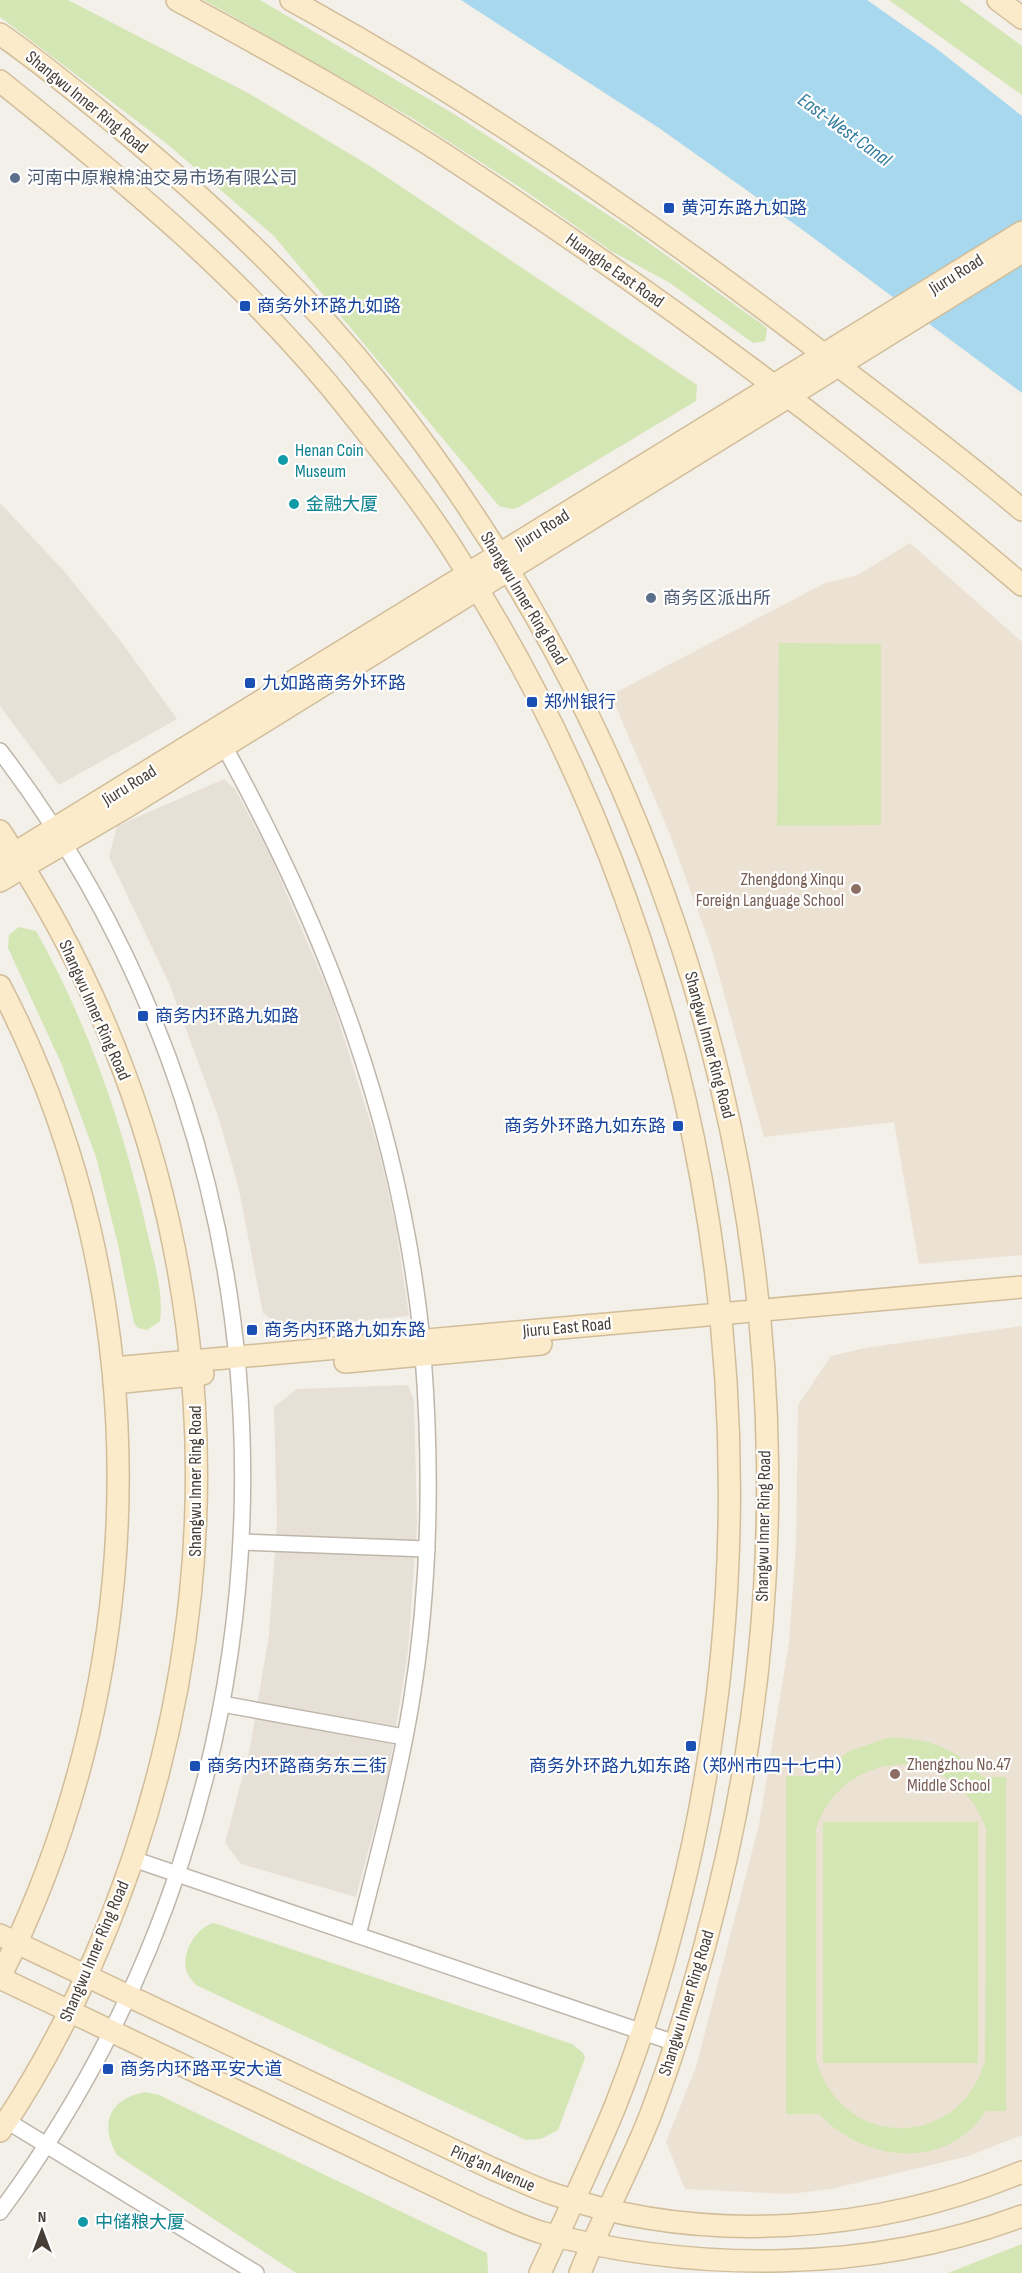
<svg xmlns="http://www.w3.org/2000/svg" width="1022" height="2273" viewBox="0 0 1022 2273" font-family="'Sofia Sans Condensed','Noto Sans SC',sans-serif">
<rect width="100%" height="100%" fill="#f3efe9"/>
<!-- residential -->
<g fill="#e7e0d7">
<path d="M 0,503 L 64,571 L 119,639 L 177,719 L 59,785 L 0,706 Z"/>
<path d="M 224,779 L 235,789 L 270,855 L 332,1000 L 379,1150 L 396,1227 L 409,1316 L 283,1328 L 263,1313 L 238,1185 L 218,1116 L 169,983 L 109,857 L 117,826 Z"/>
<path d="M 408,1385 L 414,1400 L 417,1524 L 408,1651 L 388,1777 L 356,1897 L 241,1864 L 225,1843 L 250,1748 L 269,1635 L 277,1521 L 274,1407 L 297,1389 Z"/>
</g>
<!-- education -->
<g fill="#ece2d3">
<path d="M 910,543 L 1022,642 L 1022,1255 L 919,1264 L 894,1122 L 764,1137 L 711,947 L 669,832 L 611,695 L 825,583 L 858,575 Z"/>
<path d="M 1022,1326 L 1022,2135 L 969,2156 L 831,2189 L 789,2194 L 685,2189 L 666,2142 L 696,2067 L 759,1825 L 789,1642 L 796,1545 L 798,1405 L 831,1356 L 865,1348 Z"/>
</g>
<!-- green -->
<g fill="#d4e6b3" fill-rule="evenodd">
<path d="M 0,0 L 68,0 L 248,93 L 370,166 L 697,385 L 696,401 L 519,507 L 512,509 L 499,506 L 274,236 L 166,143 L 0,17 Z"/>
<path d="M 204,0 L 260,0 L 454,114 L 631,230 L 767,328 L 765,341 L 753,343 L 670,283 L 611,251 L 524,190 L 412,118 Z"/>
<path d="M 889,0 L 959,0 L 1022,46 L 1022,95 Z"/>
<path d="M 779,643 L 881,644 L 881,825 L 777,826 Z"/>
<path d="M 19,927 L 36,931 C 89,1025 123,1126 147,1231 C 153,1259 164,1292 160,1321 L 147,1330 L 138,1328 L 134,1323 L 118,1245 L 96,1157 L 62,1065 L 8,948 L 9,935 Z"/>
<path d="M 887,1738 C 926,1736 956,1749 983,1777 L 1006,1777 L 1006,2111 L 986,2111 C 946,2172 864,2162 819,2114 L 786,2114 L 786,1776 L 818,1776 L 849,1751 ZM 907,1764 C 946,1770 973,1792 986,1829 L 985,2060 C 960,2151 841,2151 816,2059 L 816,1829 C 830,1787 863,1765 907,1764 Z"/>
<rect x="823" y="1822" width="155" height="241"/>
<path d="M 214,1923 L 572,2044 L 583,2053 L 585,2058 L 558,2130 L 541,2139 L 526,2140 L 196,1985 C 192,1980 187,1975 186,1969 C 182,1951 197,1927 214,1923 Z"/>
<path d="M 145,2092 L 159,2095 L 487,2253 L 488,2273 L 296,2273 L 117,2155 C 99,2124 109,2099 145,2092 Z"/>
<path d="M 1022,2244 L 1022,2273 L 948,2273 Z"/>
</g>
<!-- water -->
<path fill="#a8d8ed" d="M 461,0 L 867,0 L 937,49 L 1022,116 L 1022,393 L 800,228 L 659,128 Z"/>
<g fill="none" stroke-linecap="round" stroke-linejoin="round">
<defs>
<g id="street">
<path d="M 224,746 C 328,935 400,1124 422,1340"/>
<path d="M 0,751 C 327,1180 320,1781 0,2212"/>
<path d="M 243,1542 L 427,1549"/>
<path d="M 222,1704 L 404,1737"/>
<path d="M 133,1859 L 675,2043"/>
<path d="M 358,1935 C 377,1859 398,1782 411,1704 C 430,1589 432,1471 423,1355"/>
<path d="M 7,2121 L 256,2273"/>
</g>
<g id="secondary">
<path d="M 177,0 C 272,52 368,104 459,164 C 655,292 844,433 1022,585"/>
<path d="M 291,0 C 486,107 669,234 844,370 C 904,416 965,461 1022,510"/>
<path d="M 998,0 L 1022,18"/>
<path d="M 0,34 C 42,63 81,96 120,128 C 214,206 304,290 381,387 C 709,802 842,1336 727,1855 C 708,1941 683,2028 652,2111 C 631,2166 602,2218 580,2273"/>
<path d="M 0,81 C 126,182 250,284 350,411 C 388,459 428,509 460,561 C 701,939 785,1405 693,1843 C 674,1930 649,2021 616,2104 C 593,2161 566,2217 540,2273"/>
<path d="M 0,831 C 205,1135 250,1511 133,1858 C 100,1954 58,2046 0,2131"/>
<path d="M 0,862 L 1022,232"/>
<path d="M 0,881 L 123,809 L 1022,252"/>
<path d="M 0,986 C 160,1292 155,1670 0,1977"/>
<path d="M 345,1362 L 541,1344"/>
<path d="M 113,1368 L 1022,1287"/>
<path d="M 114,1383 L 203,1374"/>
<path d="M 0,1935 L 493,2169 C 513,2177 532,2187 553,2194 C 703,2246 876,2233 1022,2172"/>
<path d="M 0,1978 L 477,2206 C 498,2215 518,2225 540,2232 C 696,2273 870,2273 1022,2216"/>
</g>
</defs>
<!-- street casing -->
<use href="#street" stroke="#bfb6ab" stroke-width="18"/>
<!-- secondary casing -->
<use href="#secondary" stroke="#d1bd9a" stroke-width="24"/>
<!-- street -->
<use href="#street" stroke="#fff" stroke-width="15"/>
<!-- secondary -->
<use href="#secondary" stroke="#fcebca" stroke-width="21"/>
</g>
<!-- markers -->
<g fill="#5c6f8a" stroke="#fff" stroke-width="2">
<circle cx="15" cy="178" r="6"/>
<circle cx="651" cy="598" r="6"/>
</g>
<g fill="#1a4fb4" stroke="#fff" stroke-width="2">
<rect x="663" y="202" width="12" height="12" rx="3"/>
<rect x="239" y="300" width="12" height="12" rx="3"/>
<rect x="244" y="677" width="12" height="12" rx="3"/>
<rect x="526" y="696" width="12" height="12" rx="3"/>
<rect x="137" y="1010" width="12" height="12" rx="3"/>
<rect x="672" y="1120" width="12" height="12" rx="3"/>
<rect x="246" y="1324" width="12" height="12" rx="3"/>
<rect x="685" y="1740" width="12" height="12" rx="3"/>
<rect x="189" y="1760" width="12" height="12" rx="3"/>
<rect x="102" y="2063" width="12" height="12" rx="3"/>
</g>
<g fill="#0f9aa8" stroke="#fff" stroke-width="2">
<circle cx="283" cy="460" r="6"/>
<circle cx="294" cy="504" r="6"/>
<circle cx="83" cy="2222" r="6"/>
</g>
<g fill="#8d6e63" stroke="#fff" stroke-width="2">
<circle cx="856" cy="889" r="6"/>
<circle cx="895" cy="1774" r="6"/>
</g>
<g text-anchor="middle" stroke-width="4.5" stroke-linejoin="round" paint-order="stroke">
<!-- street labels -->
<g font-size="18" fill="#473f37" stroke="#fff">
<text transform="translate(87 102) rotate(39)" y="6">Shangwu Inner Ring Road</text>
<text transform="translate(615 270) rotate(35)" y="6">Huanghe East Road</text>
<text transform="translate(956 274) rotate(-32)" y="6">Jiuru Road</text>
<text transform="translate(542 529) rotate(-32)" y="6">Jiuru Road</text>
<text transform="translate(524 598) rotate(59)" y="6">Shangwu Inner Ring Road</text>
<text transform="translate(129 785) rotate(-32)" y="6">Jiuru Road</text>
<text transform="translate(95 1010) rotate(66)" y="6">Shangwu Inner Ring Road</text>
<text transform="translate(710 1045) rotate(75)" y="6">Shangwu Inner Ring Road</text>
<text transform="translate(567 1327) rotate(-5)" y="6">Jiuru East Road</text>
<text transform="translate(195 1481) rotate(-90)" y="6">Shangwu Inner Ring Road</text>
<text transform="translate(763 1526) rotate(-89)" y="6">Shangwu Inner Ring Road</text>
<text transform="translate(94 1951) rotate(-67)" y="6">Shangwu Inner Ring Road</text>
<text transform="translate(686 2003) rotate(-73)" y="6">Shangwu Inner Ring Road</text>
<text transform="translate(493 2168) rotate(24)" y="6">Ping'an Avenue</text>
</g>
<!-- service labels -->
<g font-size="18" fill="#4e5e75" stroke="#fff" text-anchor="start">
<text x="27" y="184">河南中原粮棉油交易市场有限公司</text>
<text x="663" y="604">商务区派出所</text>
</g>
<!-- transit labels -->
<g font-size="18" fill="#164399" stroke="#fff" text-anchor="start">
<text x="681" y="214">黄河东路九如路</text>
<text x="257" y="312">商务外环路九如路</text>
<text x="262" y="689">九如路商务外环路</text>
<text x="544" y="708">郑州银行</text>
<text x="155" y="1022">商务内环路九如路</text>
<text x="666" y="1132" text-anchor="end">商务外环路九如东路</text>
<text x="264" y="1336">商务内环路九如东路</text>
<text x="207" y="1772">商务内环路商务东三街</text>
<text x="691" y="1772" text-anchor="middle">商务外环路九如东路（郑州市四十七中）</text>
<text x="120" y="2075">商务内环路平安大道</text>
</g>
<!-- culture labels -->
<g font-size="18" fill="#0d838f" stroke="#fff" text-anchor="start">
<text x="295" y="456">Henan Coin<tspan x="295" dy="21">Museum</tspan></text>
<text x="306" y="510">金融大厦</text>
<text x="95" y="2228">中储粮大厦</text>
</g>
<!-- education labels -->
<g font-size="18" fill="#785e54" stroke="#fff" text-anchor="end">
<text x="844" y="885">Zhengdong Xinqu<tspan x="844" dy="21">Foreign Language School</tspan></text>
<text x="907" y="1770" text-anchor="start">Zhengzhou No.47<tspan x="907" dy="21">Middle School</tspan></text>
</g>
<!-- water labels -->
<g font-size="20" font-style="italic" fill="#317b9e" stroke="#fff">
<text transform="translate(845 129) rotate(36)" y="7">East-West Canal</text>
</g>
</g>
<!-- north arrow -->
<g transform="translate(42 2231)" stroke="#ffffff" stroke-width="4.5" paint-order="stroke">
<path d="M0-4.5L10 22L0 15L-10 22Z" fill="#473f37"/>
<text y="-9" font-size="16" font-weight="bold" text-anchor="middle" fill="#473f37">N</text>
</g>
</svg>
